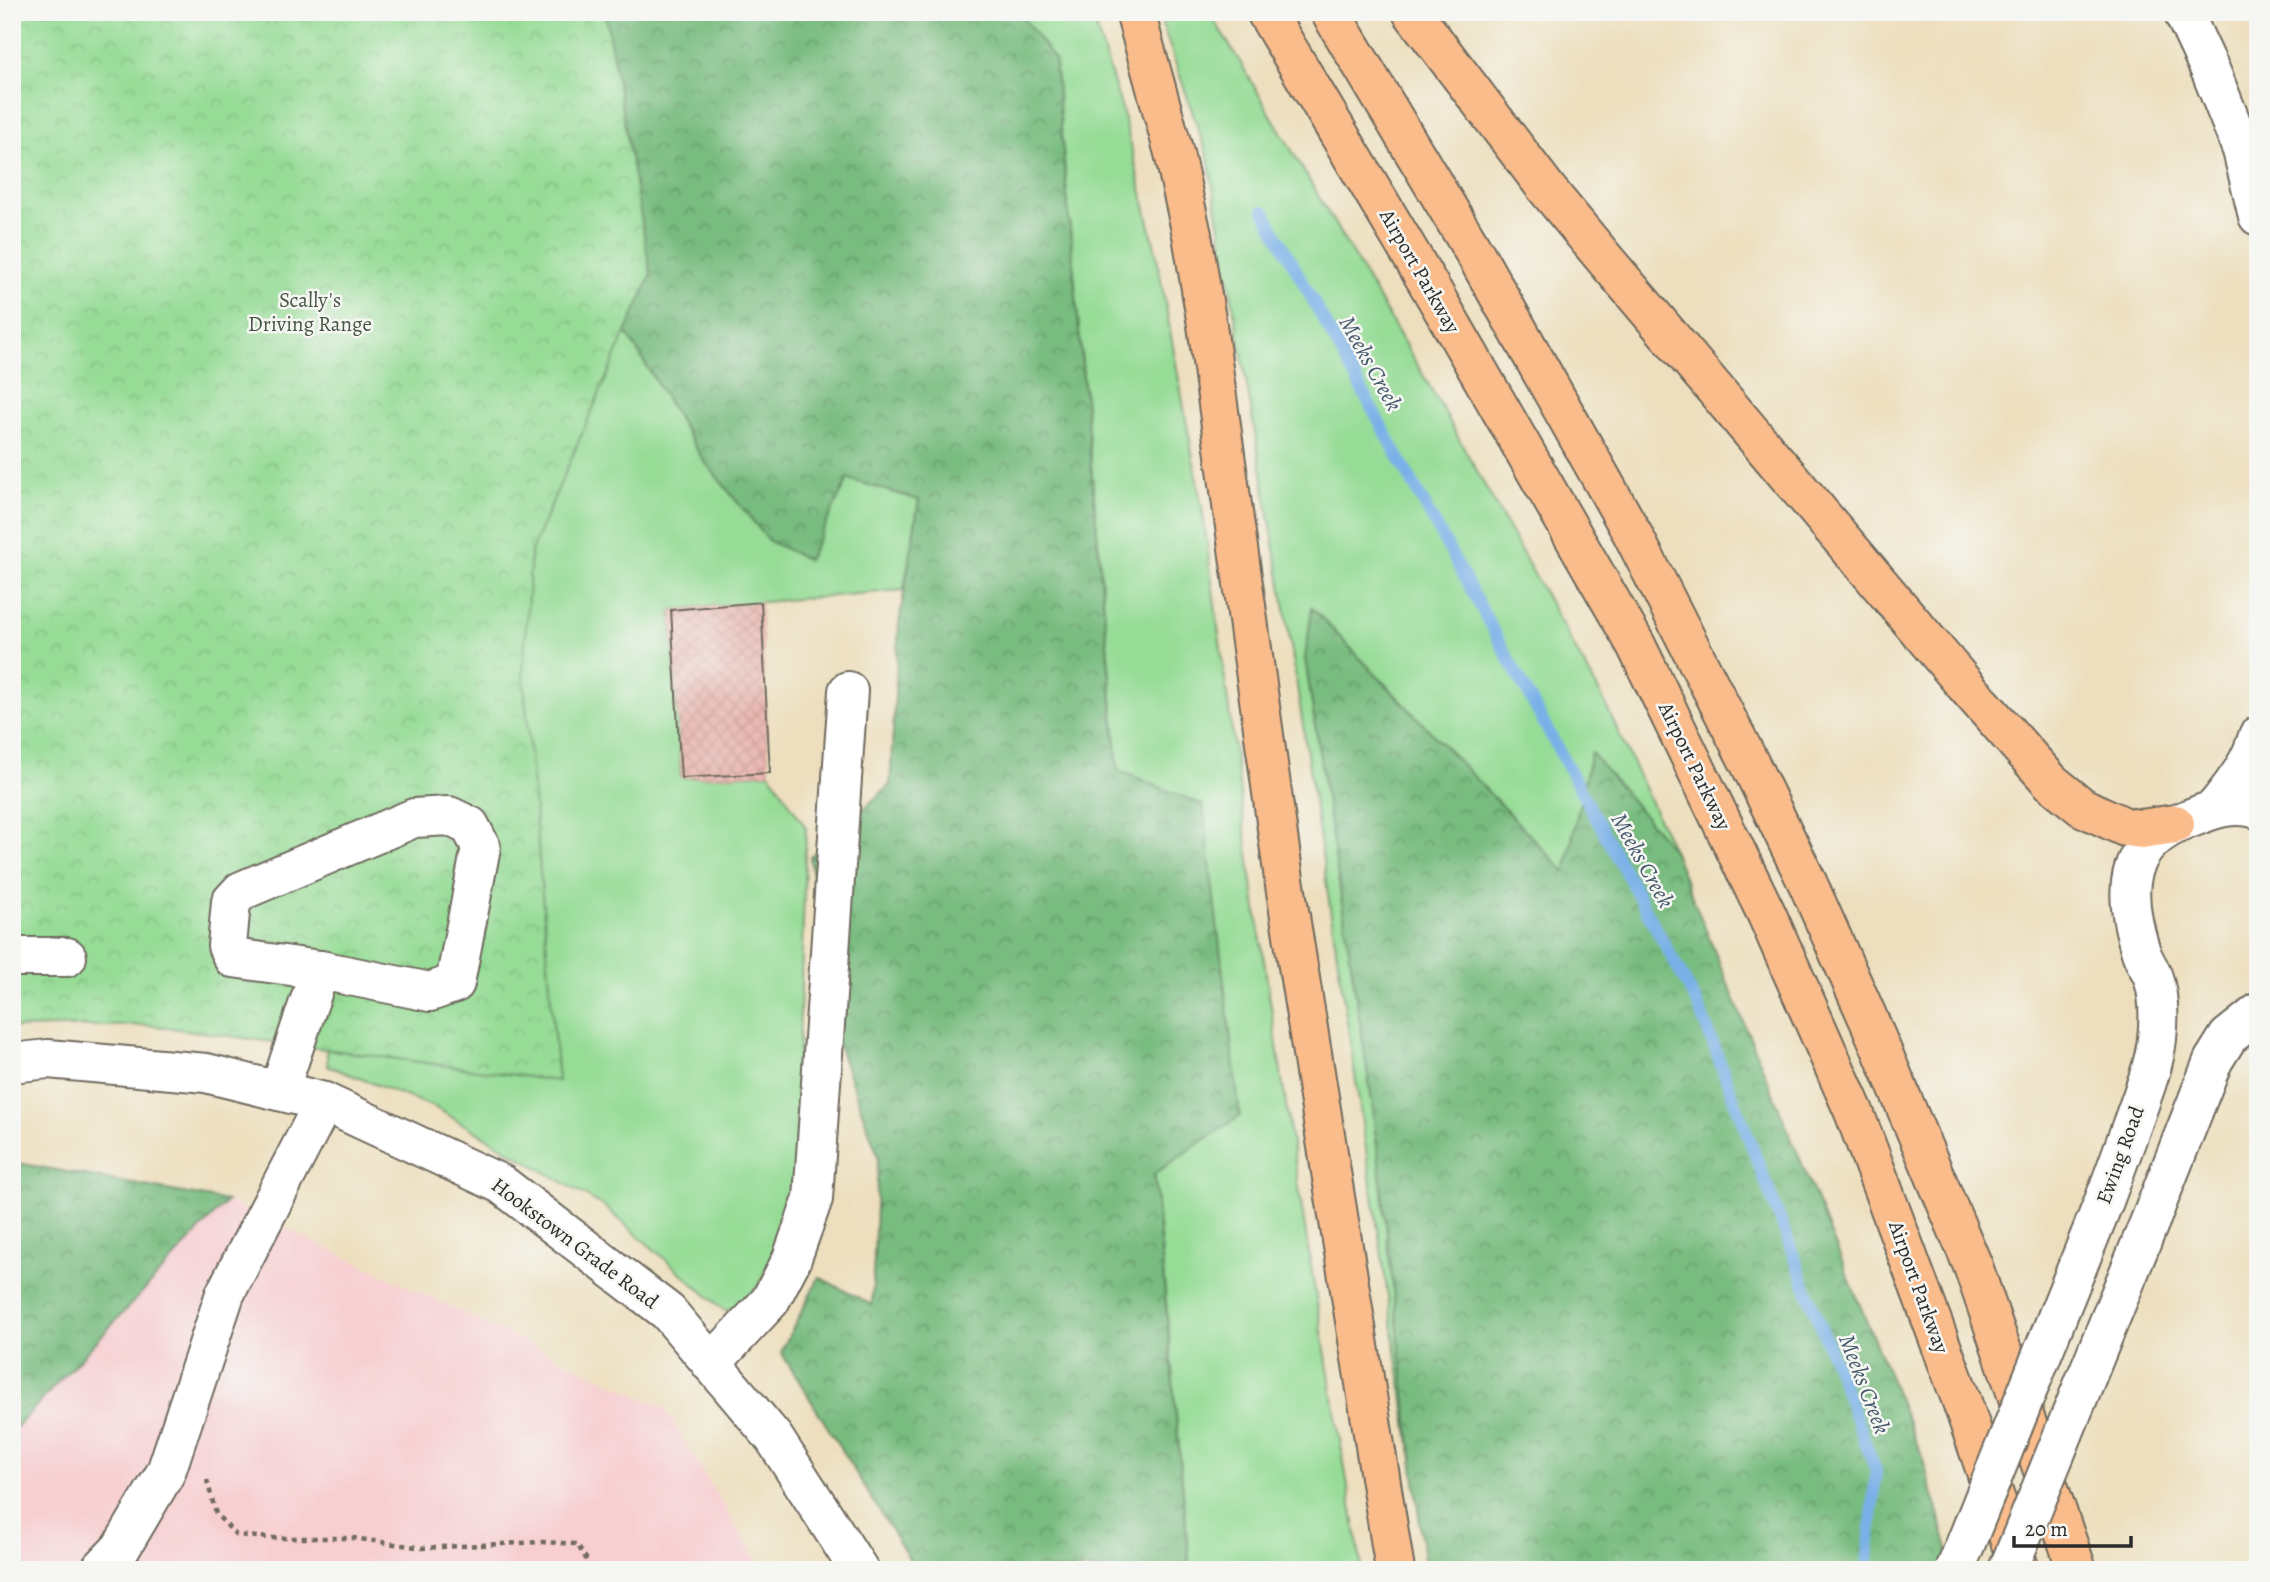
<svg xmlns="http://www.w3.org/2000/svg" width="2270" height="1582" viewBox="0 0 2270 1582" font-family="Alegreya,serif">
<defs>
<pattern id="forest-crowns" width="20" height="18" patternUnits="userSpaceOnUse" patternTransform="scale(1.75)"><rect width="20" height="18" fill="#78bc7f"/><path d="M2 6a3 3 0 1 1 6 0M12 15a3 3 0 1 1 6 0" fill="none" stroke="#639968"/></pattern>
<pattern id="park-crowns" width="20" height="18" patternUnits="userSpaceOnUse" patternTransform="scale(1.75)"><rect width="20" height="18" fill="#96dc96"/><path d="M2 6a3 3 0 1 1 6 0M12 15a3 3 0 1 1 6 0" fill="none" stroke="#81bd81"/></pattern>
<pattern id="building-cross-hatch" width="8" height="8" patternUnits="userSpaceOnUse" patternTransform="scale(1.75)"><rect width="8" height="8" fill="#e7aca5"/><path d="M0 0l8 8M0 8l8-8" fill="none" stroke="#c6948e"/></pattern>
</defs>
<rect width="100%" height="100%" fill="#f6f6f2"/>
<filter id="ink" filterUnits="userSpaceOnUse"><feTurbulence type="fractalNoise" baseFrequency=".0143" numOctaves="2"/><feDisplacementMap in="SourceGraphic" scale="14" xChannelSelector="R" yChannelSelector="G"/><feConvolveMatrix kernelMatrix="1 2 1 2 8 2 1 2 1" color-interpolation-filters="sRGB"/></filter>
<filter id="wash" filterUnits="userSpaceOnUse"><feTurbulence type="fractalNoise" baseFrequency=".00686" numOctaves="4" result="noise"/><feDisplacementMap in="SourceGraphic" scale="28" xChannelSelector="R" yChannelSelector="G"/><feGaussianBlur stdDeviation="1.57" result="paint"/><feColorMatrix in="noise" values="0 0 0 0 0 0 0 0 0 0 0 0 0 0 0 0 0 1.4 0 .05"/><feComposite in="paint" operator="in"/></filter>
<g filter="url(#wash)">
<rect width="100%" height="100%" fill="#eddfbe"/>
<!-- built -->
<path fill="#f7cfd2" d="M 227,1201 L 664,1408 L 763,1570 L 12,1570 L 12,1432 Z"/>
<!-- grass -->
<g fill="#96dc96" stroke="#608460" stroke-width="2">
<path d="M 12,12 L 605,12 L 626,332 L 704,461 L 808,560 L 848,478 L 919,500 L 904,590 L 671,610 L 681,778 L 770,773 L 806,828 L 795,1170 L 775,1248 L 762,1281 L 744,1303 L 725,1311 L 605,1207 L 434,1107 L 328,1066 L 324,1028 L 523,671 L 530,552 Z"/>
<path d="M 1019,12 L 1091,12 L 1122,109 L 1156,252 L 1203,514 L 1251,876 L 1310,1261 L 1362,1570 L 1190,1570 L 1055,61 Z"/>
<path d="M 1158,12 L 1209,12 L 1240,62 L 1433,392 L 1603,699 L 1673,850 L 1591,753 L 1565,872 L 1313,609 L 1305,658 L 1372,1102 L 1414,1471 L 1288,626 L 1208,157 Z"/>
</g>
<!-- forest -->
<g fill="url(#forest-crowns)" stroke="#527455" stroke-width="2">
<path d="M 605,12 L 1019,12 L 1055,60 L 1118,770 L 1203,805 L 1240,1116 L 1154,1174 L 1190,1570 L 916,1570 L 781,1352 L 819,1277 L 872,1305 L 878,1156 L 835,1036 L 810,857 L 890,785 L 899,623 L 919,500 L 848,479 L 808,560 L 769,541 L 704,461 L 626,332 L 651,275 Z"/>
<path d="M 1312,608 L 1565,872 L 1591,752 L 1673,850 L 1922,1456 L 1954,1570 L 1426,1570 L 1423,1552 L 1372,1102 L 1305,658 Z"/>
<path d="M 12,1162 L 227,1201 L 12,1432 Z"/>
</g>
<!-- park -->
<path fill="url(#park-crowns)" stroke="#608460" stroke-width="2" d="M 12,12 L 605,12 L 651,275 L 531,551 L 523,671 L 558,1081 L 149,1025 L 12,1028 Z"/>
<g fill="none" stroke-linecap="round" stroke-linejoin="round">
<!-- stream -->
<path stroke="#79b0e8" stroke-width="12" d="M 1264,211 L 1698,1005 L 1876,1471 L 1867,1570"/>
</g>
<g id="blocks">
<!-- building -->
<path fill="url(#building-cross-hatch)" d="M 761,602 L 770,773 L 681,778 L 671,610 Z"/>
</g>
</g>
<g filter="url(#ink)">
<use href="#blocks" fill-opacity="0" stroke="#6f6a5e" stroke-width="2"/>
<g fill="none" stroke-linecap="round" stroke-linejoin="round">
<defs>
<g id="minor">
<path d="M 2183,12 L 2211,72 L 2242,150 L 2258,216"/>
<path d="M 2215,808 C 2233,785 2250,765 2258,736"/>
<path d="M 449,816 L 470,826 L 481,847 L 455,983 L 430,992 L 320,970 L 233,958 L 227,946 L 231,902 L 241,891 L 414,818 Z"/>
<path d="M 12,957 L 67,957"/>
<path d="M 12,1063 L 48,1059 L 206,1073 L 324,1102 L 501,1184 L 668,1312 L 774,1438 L 859,1570"/>
<path d="M 279,1091 L 320,970"/>
<path d="M 2104,1201 C 2115,1172 2125,1144 2135,1116 C 2144,1091 2154,1066 2157,1039 C 2159,1021 2159,998 2154,981 C 2152,971 2144,962 2141,952 C 2123,895 2121,845 2186,820 C 2211,810 2231,801 2258,809"/>
<path d="M 2152,1216 L 2213,1061 L 2228,1037 L 2258,1013"/>
<path d="M 711,1364 L 770,1301 L 791,1261 L 813,1199 L 848,691"/>
<path d="M 100,1570 L 121,1548 L 166,1472 L 225,1294 L 324,1102"/>
</g>
<g id="highway">
<path d="M 1135,12 L 1174,153 L 1192,235 L 1207,325 L 1284,879 L 1395,1570"/>
<path d="M 1266,12 L 1426,280 L 1636,645 L 1767,915 L 1854,1112 L 1961,1399 L 2020,1570"/>
<path d="M 1330,12 L 1477,257 L 1632,533 L 1752,768 L 1808,884 L 1871,1025 L 1973,1266 L 2077,1570"/>
<path d="M 1412,12 L 1546,188 L 1603,257 L 1966,686 L 2051,782 L 2082,807 L 2125,827 L 2141,829 L 2175,824"/>
</g>
</defs>
<!-- minor casing -->
<use href="#minor" stroke="#6f6a5e" stroke-width="42"/>
<!-- highway casing -->
<use href="#highway" stroke="#6f6a5e" stroke-width="42"/>
<!-- path -->
<path stroke="#6f6a5e" stroke-width="4.5" stroke-dasharray="5 5" stroke-linecap="butt" d="M 207,1480 L 216,1514 L 236,1535 L 269,1538 L 353,1538 L 423,1548 L 542,1542 L 577,1544 L 593,1570"/>
<!-- minor -->
<use href="#minor" stroke="#fff" stroke-width="38"/>
<!-- highway -->
<use href="#highway" stroke="#fabc8b" stroke-width="38"/>
<defs>
<g id="minor-bridge">
<path d="M 1955,1570 L 2104,1201"/>
<path d="M 2008,1570 L 2152,1216"/>
</g>
</defs>
<!-- minor-bridge casing -->
<use href="#minor-bridge" stroke="#6f6a5e" stroke-width="42" stroke-linecap="butt"/>
<!-- minor-bridge -->
<use href="#minor-bridge" stroke="#fff" stroke-width="38"/>
</g>
</g>
<g text-anchor="middle" stroke-width="5" stroke-linejoin="round" paint-order="stroke">
<!-- street labels -->
<g font-size="21" fill="#2b2b2b" stroke="#f6f6f2">
<text transform="translate(1420 271) rotate(60)" y="7">Airport Parkway</text>
<text transform="translate(1695 766) rotate(64)" y="7">Airport Parkway</text>
<text transform="translate(2120 1155) rotate(-70)" y="7">Ewing Road</text>
<text transform="translate(575 1243) rotate(37)" y="7">Hookstown Grade Road</text>
<text transform="translate(1919 1287) rotate(70)" y="7">Airport Parkway</text>
</g>
<!-- park labels -->
<g font-size="21" fill="#465746" stroke="#f6f6f2">
<text x="310" y="307">Scally's<tspan x="310" dy="24">Driving Range</tspan></text>
</g>
<!-- water labels -->
<g font-size="23" font-style="italic" fill="#465a6d" stroke="#f6f6f2">
<text transform="translate(1371 363) rotate(61)" y="8">Meeks Creek</text>
<text transform="translate(1643 860) rotate(61)" y="8">Meeks Creek</text>
<text transform="translate(1865 1384) rotate(69)" y="8">Meeks Creek</text>
</g>
</g>
<!-- margin -->
<rect width="2270" height="1582" fill="none" stroke="#f6f6f2" stroke-width="42"/>
<!-- scale -->
<path d="M2014 1536v10h117v-10" fill="none" stroke="#2b2b2b" stroke-width="3.5"/>
<text x="2025" y="1536" font-size="21" fill="#2b2b2b" stroke="#f6f6f2" stroke-width="5" paint-order="stroke">20 m</text>
</svg>
